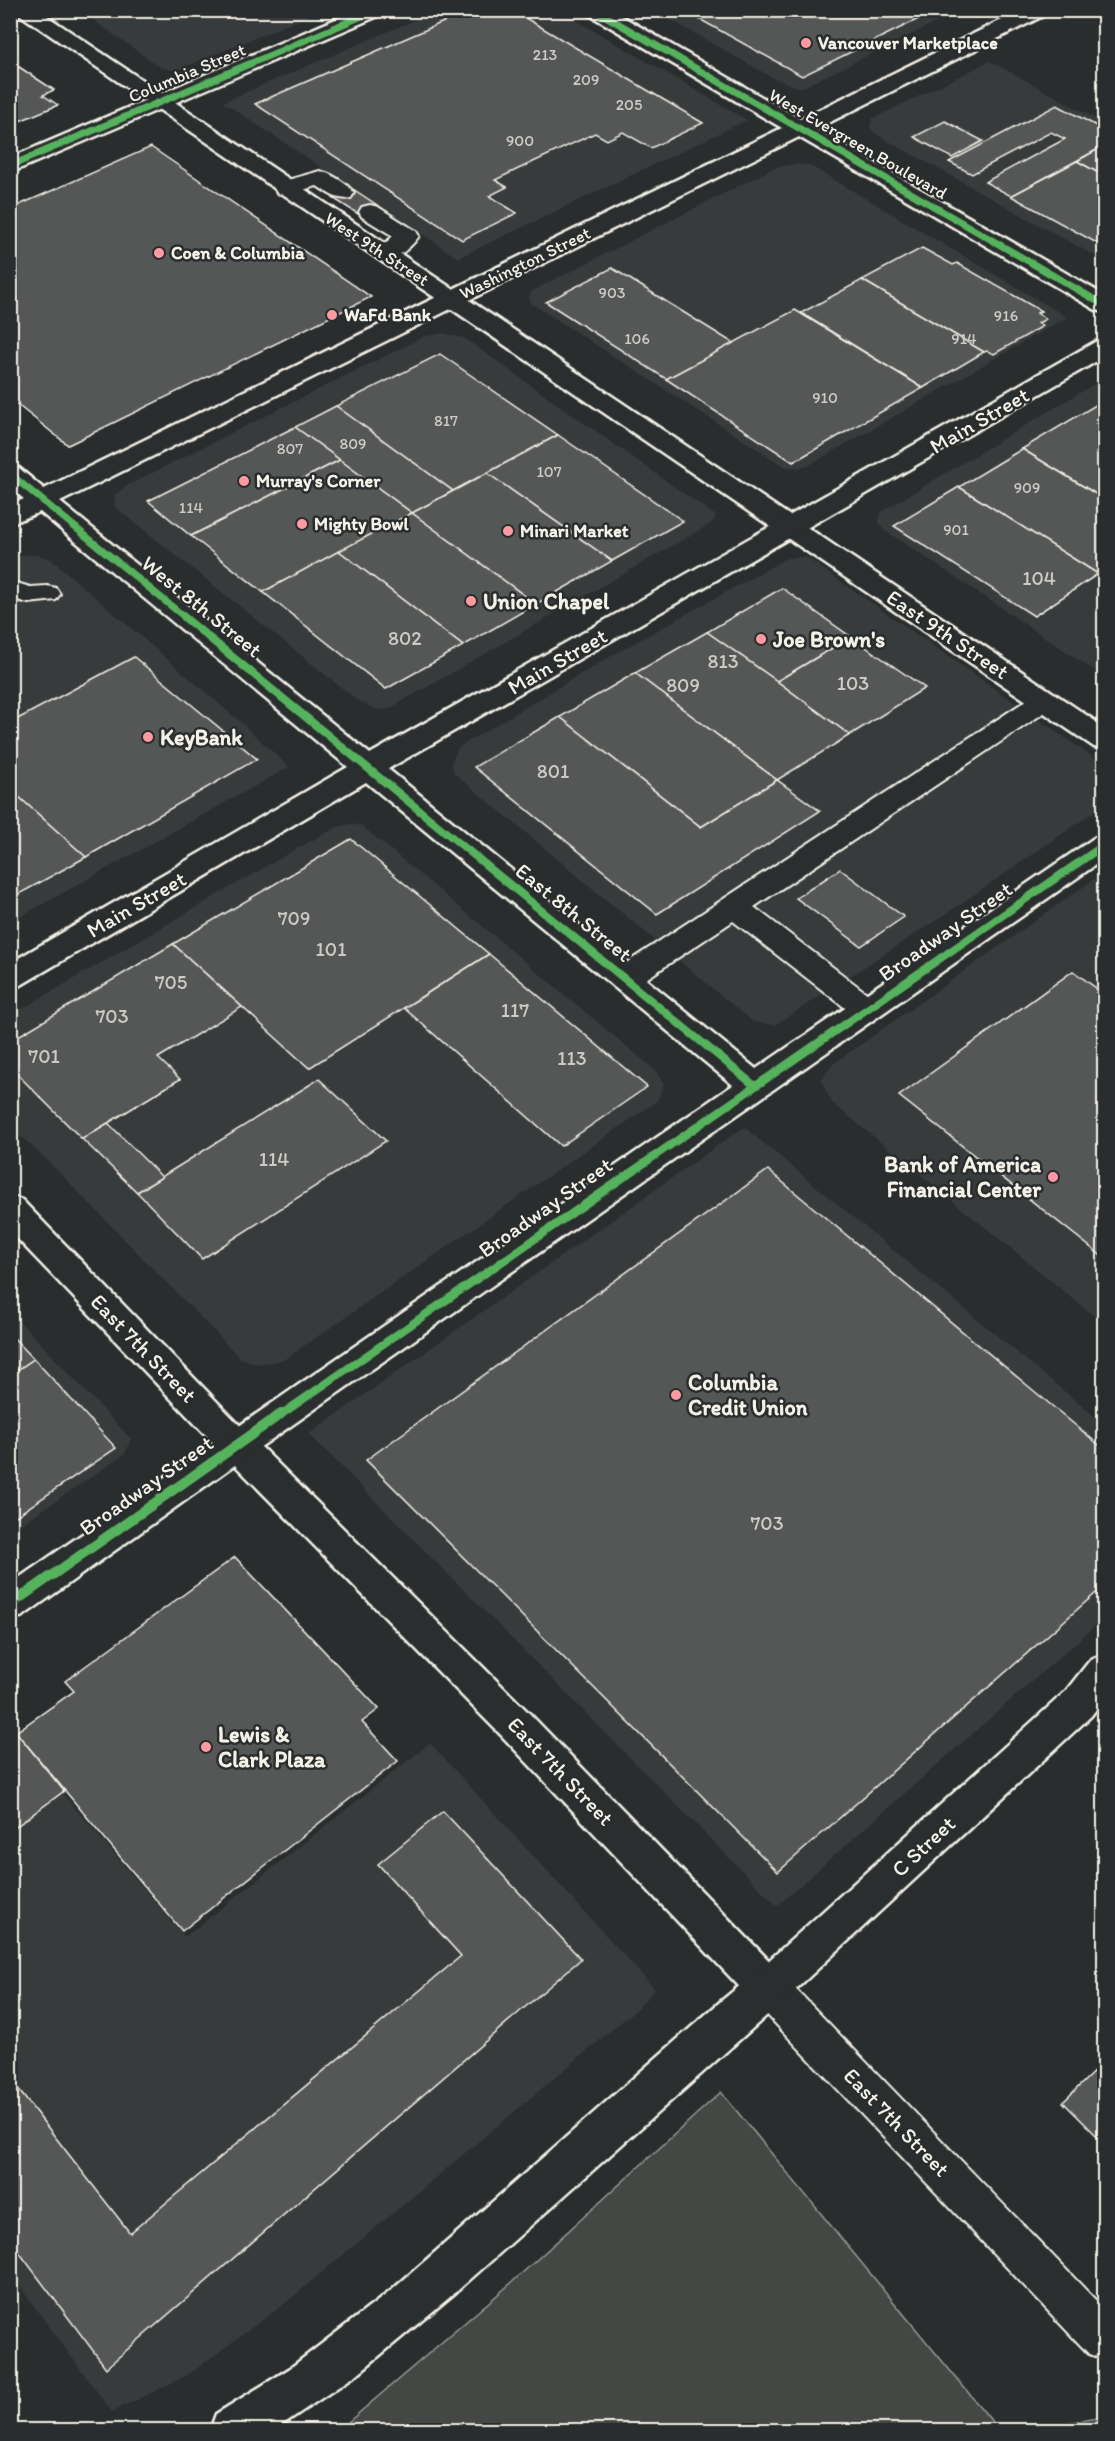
<svg xmlns="http://www.w3.org/2000/svg" width="1115" height="2441" viewBox="0 0 1115 2441" font-family="Itim,sans-serif">
<rect width="100%" height="100%" fill="#2a2d2e"/>
<filter id="ink" filterUnits="userSpaceOnUse"><feTurbulence type="fractalNoise" baseFrequency=".0167" numOctaves="2"/><feDisplacementMap in="SourceGraphic" scale="12" xChannelSelector="R" yChannelSelector="G"/><feConvolveMatrix kernelMatrix="1 2 1 2 8 2 1 2 1" color-interpolation-filters="sRGB"/></filter>
<g filter="url(#ink)">
<!-- built -->
<g fill="#373a3a">
<path d="M 559,10 L 747,120 L 458,258 L 223,102 L 436,11 Z"/>
<path d="M 80,11 L 80,10 L 320,11 L 175,71 L 160,67 Z"/>
<path d="M 655,11 L 960,11 L 801,88 L 775,79 Z"/>
<path d="M 990,61 L 1104,123 L 1104,261 L 874,133 L 870,127 L 872,119 Z"/>
<path d="M 793,164 L 809,165 L 1067,317 L 806,467 L 796,468 L 785,467 L 531,303 L 529,298 L 532,291 L 774,168 Z"/>
<path d="M 443,333 L 464,338 L 716,516 L 712,523 L 389,709 L 376,710 L 357,700 L 115,507 L 114,495 L 128,485 L 423,337 Z"/>
<path d="M 1104,378 L 1104,677 L 883,529 L 879,522 L 881,512 Z"/>
<path d="M 23,555 L 39,555 L 52,560 L 245,726 L 289,767 L 11,922 L 10,561 Z"/>
<path d="M 806,557 L 1104,765 L 1104,805 L 949,912 L 775,1025 L 753,1022 L 455,774 L 451,763 L 459,747 L 611,656 L 787,558 Z"/>
<path d="M 351,824 L 362,826 L 655,1070 L 664,1085 L 657,1101 L 284,1360 L 258,1364 L 240,1358 L 49,1162 L 24,1139 L 11,1132 L 10,1016 L 296,849 L 335,828 Z"/>
<path d="M 1104,872 L 1104,1324 L 832,1103 L 821,1080 L 833,1064 Z"/>
<path d="M 744,1127 L 1104,1424 L 1104,1618 L 777,1906 L 309,1434 Z"/>
<path d="M 10,1311 L 131,1439 L 125,1454 L 11,1531 Z"/>
<path d="M 11,1733 L 185,1937 L 430,1743 L 655,1989 L 637,2009 L 288,2301 L 188,2375 L 112,2412 L 11,2275 Z"/>
</g>
<!-- green -->
<g fill="#444645" stroke="#9c9c96" stroke-width="1.5">
<path d="M 721,2092 L 999,2430 L 339,2430 L 510,2284 Z"/>
<path d="M 1104,2417 L 1104,2430 L 1019,2430 Z"/>
</g>
<!-- building -->
<g fill="#555756" stroke="#f4f1e8" stroke-width="1.5">
<path d="M 471,10 L 512,10 L 703,123 L 651,148 L 623,132 L 607,140 L 595,133 L 495,180 L 507,187 L 489,196 L 517,213 L 462,240 L 255,104 Z"/>
<path d="M 683,10 L 937,10 L 802,76 Z"/>
<path d="M 10,61 L 54,90 L 43,95 L 58,105 L 10,125 Z"/>
<path d="M 1057,105 L 1104,130 L 1104,146 L 1011,196 L 985,182 L 1065,139 L 1051,132 L 972,174 L 949,162 Z"/>
<path d="M 945,121 L 983,141 L 952,158 L 914,137 Z"/>
<path d="M 1104,146 L 1104,176 L 1077,161 Z"/>
<path d="M 151,147 L 371,297 L 68,445 L 10,399 L 10,209 Z"/>
<path d="M 1077,161 L 1104,176 L 1104,247 L 1011,196 Z"/>
<path d="M 353,189 L 380,207 L 361,216 L 333,198 Z"/>
<path d="M 922,248 L 953,265 L 957,263 L 1041,311 L 1037,313 L 1046,319 L 1038,323 L 1043,326 L 994,354 L 987,351 L 984,352 L 862,280 Z"/>
<path d="M 612,268 L 733,343 L 734,343 L 666,379 L 546,302 Z"/>
<path d="M 862,280 L 984,352 L 923,388 L 801,313 Z"/>
<path d="M 795,310 L 923,388 L 793,462 L 666,379 Z"/>
<path d="M 440,354 L 558,435 L 453,491 L 336,406 Z"/>
<path d="M 1104,400 L 1104,499 L 1022,449 Z"/>
<path d="M 336,406 L 453,491 L 412,513 L 295,427 Z"/>
<path d="M 295,427 L 340,460 L 191,536 L 148,501 Z"/>
<path d="M 558,435 L 683,521 L 612,561 L 487,473 Z"/>
<path d="M 1022,449 L 1104,499 L 1104,553 L 1101,555 L 1104,557 L 1104,570 L 1098,574 L 959,487 Z"/>
<path d="M 340,460 L 412,513 L 263,592 L 191,536 Z"/>
<path d="M 487,473 L 612,561 L 536,604 L 412,513 Z"/>
<path d="M 959,487 L 1098,574 L 1034,616 L 894,526 Z"/>
<path d="M 412,513 L 536,604 L 463,646 L 339,551 Z"/>
<path d="M 339,551 L 463,646 L 386,689 L 263,592 Z"/>
<path d="M 782,588 L 851,637 L 777,681 L 707,632 Z"/>
<path d="M 707,632 L 777,681 L 850,735 L 777,780 L 635,673 Z"/>
<path d="M 851,637 L 925,688 L 850,735 L 777,681 Z"/>
<path d="M 134,657 L 257,759 L 86,857 L 10,789 L 10,723 Z"/>
<path d="M 635,673 L 777,780 L 701,827 L 560,717 Z"/>
<path d="M 560,717 L 701,827 L 777,780 L 820,811 L 657,914 L 474,767 Z"/>
<path d="M 10,789 L 86,857 L 10,899 Z"/>
<path d="M 351,839 L 489,954 L 309,1068 L 173,944 Z"/>
<path d="M 840,869 L 904,917 L 861,946 L 796,898 Z"/>
<path d="M 173,944 L 242,1007 L 158,1058 L 180,1079 L 82,1139 L 10,1067 L 10,1041 Z"/>
<path d="M 489,954 L 647,1087 L 561,1146 L 404,1008 Z"/>
<path d="M 1073,971 L 1104,994 L 1104,1258 L 899,1096 Z"/>
<path d="M 319,1079 L 386,1141 L 202,1259 L 137,1192 Z"/>
<path d="M 108,1123 L 162,1177 L 137,1192 L 82,1139 Z"/>
<path d="M 768,1170 L 1104,1449 L 1104,1586 L 778,1872 L 366,1460 Z"/>
<path d="M 10,1334 L 34,1359 L 10,1375 Z"/>
<path d="M 34,1359 L 116,1448 L 10,1520 L 10,1375 Z"/>
<path d="M 235,1557 L 379,1709 L 362,1722 L 398,1761 L 182,1931 L 16,1732 L 74,1691 L 65,1681 Z"/>
<path d="M 16,1732 L 64,1791 L 10,1831 L 10,1736 Z"/>
<path d="M 443,1811 L 581,1959 L 106,2368 L 10,2240 L 10,2079 L 130,2233 L 461,1956 L 378,1864 Z"/>
<path d="M 1104,2062 L 1104,2143 L 1063,2102 Z"/>
</g>
<g fill="none" stroke-linecap="round" stroke-linejoin="round">
<defs>
<g id="lane">
<path d="M 320,171 C 332,174 347,183 354,193 L 351,198 C 337,201 328,193 317,186 L 285,195 L 277,193 L 274,188 L 277,183 Z"/>
<path d="M 370,205 L 378,207 L 416,231 L 419,236 C 410,249 393,263 377,259 L 374,254 L 393,236 L 362,217 L 359,212 L 362,207 Z"/>
<path d="M 10,581 L 30,587 L 47,586 L 56,588 L 60,594 L 56,600 L 28,603 L 10,598 Z"/>
<path d="M 1045,691 L 1054,694 L 1058,700 L 1054,706 L 754,907 L 877,1001 L 882,1009 L 877,1017 L 867,1020 L 857,1017 L 733,921 L 634,987 L 624,990 L 614,987 L 609,979 L 614,971 L 1036,694 Z"/>
<path d="M 768,1969 L 782,1975 L 1104,2309 L 1104,2360 L 1089,2354 L 754,2001 L 749,1988 L 754,1975 Z"/>
</g>
<g id="street">
<path d="M 13,10 L 38,10 L 1104,727 L 1104,749 L 1094,747 Z"/>
<path d="M 10,1196 L 22,1200 L 249,1435 L 528,1712 L 782,1974 L 788,1988 L 782,2002 L 768,2008 L 754,2002 L 502,1736 L 225,1455 L 10,1231 Z"/>
</g>
<g id="secondary">
<path d="M 357,10 L 386,10 L 383,14 L 10,173 L 10,158 Z"/>
<path d="M 585,10 L 611,10 L 800,119 L 1022,10 L 1050,10 L 1047,14 L 816,129 L 1104,295 L 1104,312 L 1096,310 L 799,137 L 60,502 L 370,754 L 1095,342 L 1104,340 L 1104,357 L 388,769 L 756,1069 L 1094,838 L 1104,835 L 1104,859 L 249,1455 L 23,1616 L 10,1621 L 10,1584 L 733,1085 L 366,782 L 21,985 L 10,988 L 10,963 L 348,767 L 40,512 L 10,524 L 10,505 L 24,499 L 10,488 L 10,466 L 19,468 L 44,489 L 782,128 L 588,14 Z"/>
<path d="M 1104,1654 L 1104,1699 L 1091,1716 L 782,2002 L 768,2008 L 754,2002 L 748,1988 L 754,1974 L 1065,1692 L 1091,1659 Z"/>
</g>
<path id="highway" d="M 768,1968 L 782,1974 L 788,1988 L 782,2002 L 456,2292 L 356,2375 L 274,2430 L 210,2430 L 216,2414 L 289,2369 L 392,2290 L 720,2002 L 754,1974 Z"/>
</defs>
<!-- lane casing -->
<use href="#lane" stroke="#f4f1e8" stroke-width="4"/>
<!-- street casing -->
<use href="#street" stroke="#f4f1e8" stroke-width="5"/>
<!-- secondary casing -->
<use href="#secondary" stroke="#f4f1e8" stroke-width="5"/>
<!-- highway casing -->
<use href="#highway" stroke="#f4f1e8" stroke-width="5"/>
<!-- lane -->
<use href="#lane" fill="#2a2d2e" fill-rule="evenodd"/>
<!-- street -->
<use href="#street" fill="#2a2d2e" fill-rule="evenodd"/>
<!-- secondary -->
<use href="#secondary" fill="#2a2d2e" fill-rule="evenodd"/>
<!-- highway -->
<use href="#highway" fill="#2a2d2e" fill-rule="evenodd"/>
<defs>
<g id="cycleway-far2">
<path d="M 595,10 L 1104,305"/>
<path d="M 10,166 L 376,10"/>
<path d="M 10,474 L 187,619"/>
</g>
<g id="cycleway-far1">
<path d="M 185,618 L 755,1086"/>
<path d="M 279,1416 L 1104,845"/>
</g>
<path id="cycleway" d="M 10,1605 L 281,1414"/>
</defs>
<!-- cycleway-far2 casing -->
<use href="#cycleway-far2" stroke="#2a2d2e" stroke-width="10"/>
<!-- cycleway-far1 casing -->
<use href="#cycleway-far1" stroke="#2a2d2e" stroke-width="12"/>
<!-- cycleway casing -->
<use href="#cycleway" stroke="#2a2d2e" stroke-width="14"/>
<!-- cycleway-far2 -->
<use href="#cycleway-far2" stroke="#56b35d" stroke-width="7"/>
<!-- cycleway-far1 -->
<use href="#cycleway-far1" stroke="#56b35d" stroke-width="8"/>
<!-- cycleway -->
<use href="#cycleway" stroke="#56b35d" stroke-width="10"/>
</g>
</g>
<!-- markers -->
<g fill="#ff9aa2" stroke="#2a2d2e" stroke-width="2">
<circle cx="806" cy="43" r="6"/>
<circle cx="159" cy="253" r="6"/>
<circle cx="332" cy="315" r="6"/>
<circle cx="244" cy="481" r="6"/>
<circle cx="302" cy="524" r="6"/>
<circle cx="508" cy="531" r="6"/>
<circle cx="471" cy="601" r="6"/>
<circle cx="761" cy="639" r="6"/>
<circle cx="148" cy="737" r="6"/>
<circle cx="1053" cy="1177" r="6"/>
<circle cx="676" cy="1395" r="6"/>
<circle cx="206" cy="1747" r="6"/>
</g>
<g text-anchor="middle" stroke-width="5" stroke-linejoin="round" paint-order="stroke">
<!-- far-number labels -->
<g font-size="16" fill="#cccac4">
<text x="545" y="60">213</text>
<text x="586" y="85">209</text>
<text x="629" y="110">205</text>
<text x="520" y="146">900</text>
<text x="612" y="298">903</text>
<text x="1006" y="321">916</text>
<text x="637" y="344">106</text>
<text x="964" y="344">914</text>
<text x="825" y="403">910</text>
<text x="446" y="426">817</text>
<text x="353" y="449">809</text>
<text x="290" y="454">807</text>
<text x="549" y="477">107</text>
<text x="1027" y="493">909</text>
<text x="191" y="513">114</text>
<text x="956" y="535">901</text>
</g>
<!-- far-poi labels -->
<g font-size="18" font-weight="bold" fill="#f4f1e8" stroke="#2a2d2e" text-anchor="start">
<text x="818" y="49">Vancouver Marketplace</text>
<text x="171" y="259">Coen &amp; Columbia</text>
<text x="344" y="321">WaFd Bank</text>
<text x="256" y="487">Murray's Corner</text>
<text x="314" y="530">Mighty Bowl</text>
<text x="520" y="537">Minari Market</text>
</g>
<!-- far-street labels -->
<g font-size="18" fill="#f4f1e8" stroke="#2a2d2e">
<text transform="translate(187 73) rotate(-23)" y="6">Columbia Street</text>
<text transform="translate(858 144) rotate(30)" y="6">West Evergreen Boulevard</text>
<text transform="translate(377 249) rotate(33)" y="6">West 9th Street</text>
<text transform="translate(525 263) rotate(-26)" y="6">Washington Street</text>
</g>
<!-- number labels -->
<g font-size="20" fill="#cccac4">
<text x="1039" y="585">104</text>
<text x="405" y="645">802</text>
<text x="723" y="668">813</text>
<text x="853" y="690">103</text>
<text x="683" y="692">809</text>
<text x="553" y="778">801</text>
<text x="294" y="925">709</text>
<text x="331" y="956">101</text>
<text x="171" y="989">705</text>
<text x="515" y="1017">117</text>
<text x="112" y="1023">703</text>
<text x="44" y="1063">701</text>
<text x="572" y="1065">113</text>
<text x="274" y="1166">114</text>
<text x="767" y="1530">703</text>
</g>
<!-- street labels -->
<g font-size="22" fill="#f4f1e8" stroke="#2a2d2e">
<text transform="translate(979 420) rotate(-30)" y="8">Main Street</text>
<text transform="translate(202 606) rotate(39)" y="8">West 8th Street</text>
<text transform="translate(948 634) rotate(34)" y="8">East 9th Street</text>
<text transform="translate(557 661) rotate(-30)" y="8">Main Street</text>
<text transform="translate(136 904) rotate(-30)" y="8">Main Street</text>
<text transform="translate(574 912) rotate(39)" y="8">East 8th Street</text>
<text transform="translate(945 931) rotate(-35)" y="8">Broadway Street</text>
<text transform="translate(545 1207) rotate(-35)" y="8">Broadway Street</text>
<text transform="translate(144 1348) rotate(46)" y="8">East 7th Street</text>
<text transform="translate(146 1485) rotate(-35)" y="8">Broadway Street</text>
<text transform="translate(561 1771) rotate(46)" y="8">East 7th Street</text>
<text transform="translate(923 1846) rotate(-43)" y="8">C Street</text>
<text transform="translate(897 2122) rotate(46)" y="8">East 7th Street</text>
</g>
<!-- poi labels -->
<g font-size="22" font-weight="bold" fill="#f4f1e8" stroke="#2a2d2e" text-anchor="start">
<text x="483" y="609">Union Chapel</text>
<text x="773" y="647">Joe Brown's</text>
<text x="160" y="745">KeyBank</text>
<text x="1041" y="1172" text-anchor="end">Bank of America<tspan x="1041" dy="25">Financial Center</tspan></text>
<text x="688" y="1390">Columbia<tspan x="688" dy="25">Credit Union</tspan></text>
<text x="218" y="1742">Lewis &amp;<tspan x="218" dy="25">Clark Plaza</tspan></text>
</g>
</g>
<!-- margin -->
<rect width="1115" height="2441" fill="none" stroke="#2a2d2e" stroke-width="36"/>
<rect x="18" y="18" width="1079" height="2405" fill="none" stroke="#f4f1e8" stroke-width="2" filter="url(#ink)"/>
</svg>
